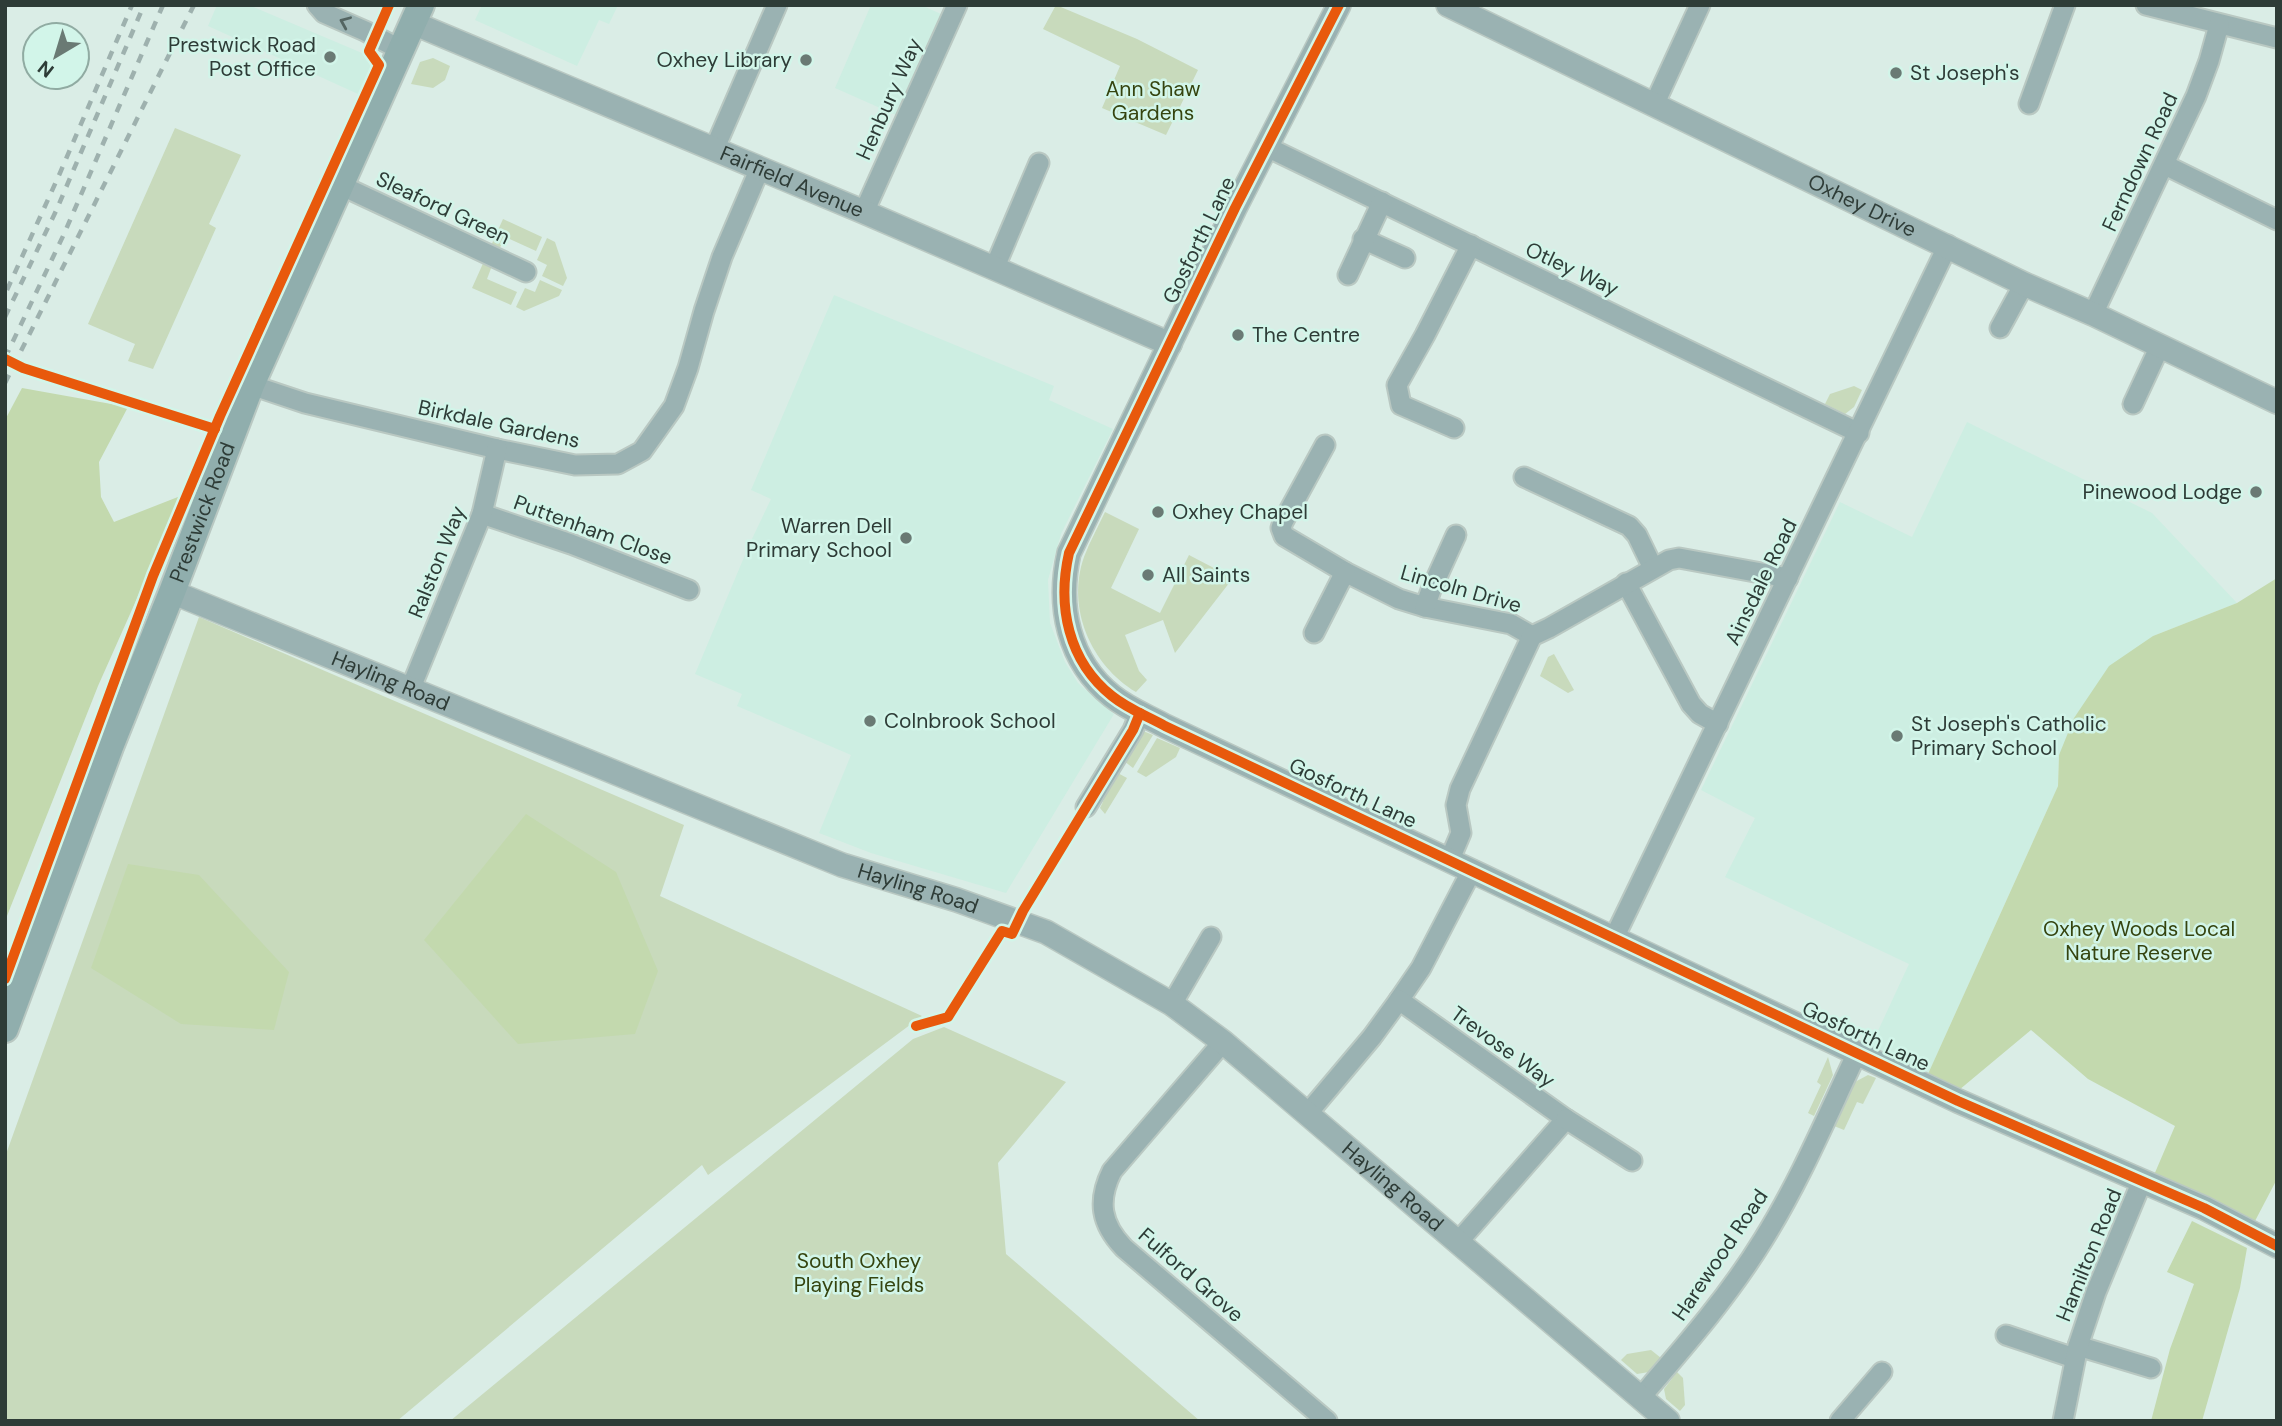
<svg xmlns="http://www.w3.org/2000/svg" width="2282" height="1426" viewBox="0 0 2282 1426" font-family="'DM Sans',sans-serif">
<rect width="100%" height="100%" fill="#daede6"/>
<!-- built -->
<g fill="#cdeee2">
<path d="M 217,5 L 249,5 L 369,56 L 374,60 L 358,94 L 208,26 Z"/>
<path d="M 482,5 L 618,5 L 609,24 L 599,20 L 577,66 L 475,20 Z"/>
<path d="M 871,5 L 921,5 L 941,14 L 896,115 L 835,88 Z"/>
<path d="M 834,295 L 1054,386 L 1049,400 L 1113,429 L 1061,534 L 1048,580 L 1050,623 L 1065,662 L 1078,683 L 1114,714 L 1006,893 L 871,853 L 819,833 L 851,755 L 737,706 L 742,694 L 695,674 L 750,543 L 771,499 L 751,490 Z"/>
<path d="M 1967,422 L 2152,513 L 2237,603 L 2153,636 L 2059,755 L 2058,786 L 1928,1074 L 1870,1048 L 1909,964 L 1725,877 L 1755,818 L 1701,790 L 1840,502 L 1912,537 Z"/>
</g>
<!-- green -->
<g fill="#c8dabc">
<path d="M 1056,5 L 1137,39 L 1198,70 L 1166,135 L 1102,108 L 1120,66 L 1043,29 Z"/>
<path d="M 433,58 L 450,66 L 445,80 L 433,88 L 411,84 L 420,62 Z"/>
<path d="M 175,128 L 241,155 L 209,224 L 216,228 L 153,369 L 128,361 L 135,344 L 88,324 Z"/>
<path d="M 503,219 L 542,237 L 536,251 L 505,237 L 498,252 L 490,248 Z"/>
<path d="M 547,238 L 555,242 L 567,278 L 563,286 L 542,276 L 547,265 L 537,260 Z"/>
<path d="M 485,259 L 493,263 L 487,279 L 517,292 L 511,305 L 472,288 Z"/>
<path d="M 540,280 L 562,290 L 559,296 L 524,311 L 516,307 L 525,288 L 535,292 Z"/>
<path d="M 1854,386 L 1862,390 L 1854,407 L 1845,414 L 1825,404 L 1830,394 Z"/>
<path d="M 1105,512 L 1139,529 L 1111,588 L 1160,613 L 1189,555 L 1233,578 L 1175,653 L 1163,620 L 1125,635 L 1139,671 L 1147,680 L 1136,692 C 1091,665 1066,608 1084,557 C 1090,541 1098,527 1105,512 Z"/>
<path d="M 199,617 L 684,825 L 660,896 L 922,1016 L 708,1175 L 702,1165 L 397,1421 L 5,1421 L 5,1157 Z"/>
<path d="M 1554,654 L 1574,690 L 1568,693 L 1540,676 L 1548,657 Z"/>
<path d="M 1143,731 L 1153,735 L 1133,768 L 1124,761 L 1139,732 Z"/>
<path d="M 1157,738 L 1180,748 L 1176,757 L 1146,777 L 1137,772 Z"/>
<path d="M 1114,771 L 1127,778 L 1105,814 L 1100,808 C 1107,795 1107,783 1114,771 Z"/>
<path d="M 944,1027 L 1066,1082 L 998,1163 L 1006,1254 L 1200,1421 L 450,1421 L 913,1039 Z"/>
<path d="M 1828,1057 L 1833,1075 L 1814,1116 L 1808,1113 L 1821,1085 L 1817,1082 Z"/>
<path d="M 1868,1075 L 1876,1078 L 1863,1104 L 1857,1102 L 1844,1130 L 1834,1126 L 1853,1083 Z"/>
<path d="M 1651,1350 L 1661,1358 L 1649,1372 L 1637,1374 L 1621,1360 L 1627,1354 Z"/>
<path d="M 1677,1372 L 1683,1378 L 1685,1405 L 1680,1411 L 1666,1399 L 1664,1389 Z"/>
</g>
<!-- forest -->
<g fill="#c3d9ae">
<path d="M 22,388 L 128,407 L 99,462 L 101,497 L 114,522 L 183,495 L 98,686 L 5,921 L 5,420 Z"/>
<path d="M 2277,578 L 2277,1179 L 2255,1221 L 2154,1175 L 2175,1126 L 2088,1079 L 2031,1030 L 1959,1090 L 1928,1074 L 2058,786 L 2059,755 L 2074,718 L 2109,666 L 2153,636 L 2237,603 Z"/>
<path d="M 526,814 L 616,872 L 658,971 L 635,1034 L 518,1044 L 424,940 Z"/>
<path d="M 128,864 L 199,875 L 289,972 L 274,1030 L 181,1024 L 91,968 Z"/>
<path d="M 2192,1221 L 2247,1248 L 2240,1288 L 2202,1421 L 2151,1421 L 2170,1349 L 2194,1284 L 2167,1272 Z"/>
</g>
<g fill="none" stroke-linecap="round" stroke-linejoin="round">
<defs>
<g id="minor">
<path d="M 317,5 L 324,13 L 365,31 L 401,50"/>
<path d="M 2146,5 L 2277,38"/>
<path d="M 2029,104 L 2065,5"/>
<path d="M 1654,105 L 1700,5"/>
<path d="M 1267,147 L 1859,433"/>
<path d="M 714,150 L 777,5"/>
<path d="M 2165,165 L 2277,220"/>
<path d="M 340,185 L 526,272"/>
<path d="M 864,212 L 957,5"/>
<path d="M 1363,239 L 1405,258"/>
<path d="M 994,269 L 1039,163"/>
<path d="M 1348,275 L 1382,202"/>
<path d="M 2093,314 L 2196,96 L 2209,61 L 2219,25"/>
<path d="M 2000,328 L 2024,284"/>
<path d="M 251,385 L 305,403 L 497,449 L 575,465 L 618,464 L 642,451 L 674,406 L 688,368 L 704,311 L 722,257 L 760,168"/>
<path d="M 2133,404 L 2160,346"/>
<path d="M 1454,428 L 1401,405 L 1397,385 L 1425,335 L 1471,245"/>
<path d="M 1325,445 L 1283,522 L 1281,528 L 1284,536 L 1345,572 L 1399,599 L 1425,607 L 1511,624 L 1532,636"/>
<path d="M 1524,477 L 1629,526 L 1637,535 L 1653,568"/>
<path d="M 482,514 L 571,544 L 689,590"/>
<path d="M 1626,583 L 1691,704 L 1700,714 L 1718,724"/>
<path d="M 1425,607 L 1431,590 L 1456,535"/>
<path d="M 1314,633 L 1345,572"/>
<path d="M 410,690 L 482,514 L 497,449"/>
<path d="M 1086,807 L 1133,730 L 1140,713"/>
<path d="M 1450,859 L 1461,833 L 1456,805 L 1460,789 L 1532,636 L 1549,628 L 1669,560 L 1679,558 L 1788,578"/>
<path d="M 1614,938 L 1948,245"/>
<path d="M 1399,1000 L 1421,968 L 1472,870"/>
<path d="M 1172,1004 L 1211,937"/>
<path d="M 1223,1042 L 1112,1171 C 1097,1201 1101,1224 1124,1248 L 1327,1421"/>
<path d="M 1308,1113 L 1372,1037 L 1399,1000 L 1566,1119 L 1458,1242"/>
<path d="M 1566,1119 L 1632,1161"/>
<path d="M 2006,1335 L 2074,1358"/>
<path d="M 2078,1346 L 2151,1368"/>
<path d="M 1641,1397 C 1684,1347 1728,1297 1763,1240 C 1800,1181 1827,1116 1857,1053"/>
<path d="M 1840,1421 L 1882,1372"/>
<path d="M 2063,1421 L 2078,1346 L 2096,1292 L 2142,1181"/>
</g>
<g id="tertiary">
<path d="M 1339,5 L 1235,208 L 1069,553 C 1057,606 1068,661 1112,696 C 1128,709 1147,716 1165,726 L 1958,1101 L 2204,1208 L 2277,1246"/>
<path id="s1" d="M 1448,5 L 2024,284 L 2093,314 L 2277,402"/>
<path id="s2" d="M 413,23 L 864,212 L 1170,344"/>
<path id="s3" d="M 172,592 L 842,865 L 957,900 L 1046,932 L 1172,1004 L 1223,1042 L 1668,1421"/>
</g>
<g id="secondary">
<path id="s4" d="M 5,1029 L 110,747 L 172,592 L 251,385 L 421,5"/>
</g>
</defs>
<!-- minor casing -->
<use href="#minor" stroke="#b9c8c2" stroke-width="23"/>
<!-- tertiary casing -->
<use href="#tertiary" stroke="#b9c8c2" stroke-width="26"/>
<!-- secondary casing -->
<use href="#secondary" stroke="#b9c8c2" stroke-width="30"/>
<!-- minor -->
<use href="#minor" stroke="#9ab2b2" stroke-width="19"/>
<!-- tertiary -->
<use href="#tertiary" stroke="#9ab2b2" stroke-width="23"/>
<!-- secondary -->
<use href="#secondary" stroke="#90aead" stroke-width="26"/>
<!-- rail -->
<g stroke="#9eb1ae" stroke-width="4.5" stroke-dasharray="9 9" stroke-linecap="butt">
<path d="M 7,290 L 60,173 L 132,5"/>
<path d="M 5,317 L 56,211 L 144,5"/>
<path d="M 5,358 L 64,234 L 163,5"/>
<path d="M 5,383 L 194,5"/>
</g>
<defs>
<g id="cycleway">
<path d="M 1339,5 L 1235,208 L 1069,553 C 1057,606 1068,661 1112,696 C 1128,709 1147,716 1165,726 L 1958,1101 L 2204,1208 L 2277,1246"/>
<path d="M 5,359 L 23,368 L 215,429"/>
<path d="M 5,979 L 153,576 L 220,416 L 379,65 L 369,51 L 389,5"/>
<path d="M 916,1026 L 948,1017 L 1002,931 L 1012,934 L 1023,911 L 1133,730 L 1140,713"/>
</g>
</defs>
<!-- cycleway casing -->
<use href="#cycleway" stroke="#d2f5e9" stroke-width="15"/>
<!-- cycleway -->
<use href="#cycleway" stroke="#e8590c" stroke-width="10"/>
</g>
<!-- one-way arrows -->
<defs><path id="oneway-chevron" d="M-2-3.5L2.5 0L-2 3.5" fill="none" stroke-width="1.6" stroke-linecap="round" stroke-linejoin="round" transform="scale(1.75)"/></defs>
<use stroke="#546562" href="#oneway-chevron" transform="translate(345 22) rotate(-157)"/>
<!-- markers -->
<g fill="#6a7a74" stroke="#d2f5e9" stroke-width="2.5">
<circle cx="330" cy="57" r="7"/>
<circle cx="806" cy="60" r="7"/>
<circle cx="1896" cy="73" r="7"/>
<circle cx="1238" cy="335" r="7"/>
<circle cx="2256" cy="492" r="7"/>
<circle cx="1158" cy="512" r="7"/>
<circle cx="906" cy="538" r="7"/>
<circle cx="1148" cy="575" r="7"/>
<circle cx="870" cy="721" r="7"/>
<circle cx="1897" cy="736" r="7"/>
</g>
<g text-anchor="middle" stroke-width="5" stroke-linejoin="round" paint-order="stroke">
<!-- poi labels -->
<g font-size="21" fill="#2e3c37" stroke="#d2f5e9" text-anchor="start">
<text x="316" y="52" text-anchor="end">Prestwick Road<tspan x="316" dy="24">Post Office</tspan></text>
<text x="792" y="67" text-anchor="end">Oxhey Library</text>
<text x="1910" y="80">St Joseph's</text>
<text x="1252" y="342">The Centre</text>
<text x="2242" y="499" text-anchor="end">Pinewood Lodge</text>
<text x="1172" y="519">Oxhey Chapel</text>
<text x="892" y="533" text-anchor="end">Warren Dell<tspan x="892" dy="24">Primary School</tspan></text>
<text x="1162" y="582">All Saints</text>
<text x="884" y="728">Colnbrook School</text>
<text x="1911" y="731">St Joseph's Catholic<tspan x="1911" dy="24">Primary School</tspan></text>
</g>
<!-- park labels -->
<g font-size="21" fill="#35440f" stroke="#d2f5e9">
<text x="1153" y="96">Ann Shaw<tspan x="1153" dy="24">Gardens</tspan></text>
<text x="2139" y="936">Oxhey Woods Local<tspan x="2139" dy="24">Nature Reserve</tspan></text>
<text x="859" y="1268">South Oxhey<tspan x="859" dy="24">Playing Fields</tspan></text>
</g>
<!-- street labels -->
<g font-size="21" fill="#2e3c37" stroke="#d2f5e9">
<text transform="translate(889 99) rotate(-66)" y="7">Henbury Way</text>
<text transform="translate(2140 162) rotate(-65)" y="7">Ferndown Road</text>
<text dy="7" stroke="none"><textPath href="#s2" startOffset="411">Fairfield Avenue</textPath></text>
<text dy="7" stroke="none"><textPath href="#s1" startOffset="460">Oxhey Drive</textPath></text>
<text transform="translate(443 208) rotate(25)" y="7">Sleaford Green</text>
<text transform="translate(1199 240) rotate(-64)" y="7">Gosforth Lane</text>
<text transform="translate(1572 269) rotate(25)" y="7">Otley Way</text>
<text transform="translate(499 424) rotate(12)" y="7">Birkdale Gardens</text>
<text dy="7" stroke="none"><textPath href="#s4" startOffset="553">Prestwick Road</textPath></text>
<text transform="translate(593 530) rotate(20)" y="7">Puttenham Close</text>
<text transform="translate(437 562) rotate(-68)" y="7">Ralston Way</text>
<text transform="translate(1761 582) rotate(-64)" y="7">Ainsdale Road</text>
<text transform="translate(1461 589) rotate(16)" y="7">Lincoln Drive</text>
<text dy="7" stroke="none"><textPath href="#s3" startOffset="236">Hayling Road</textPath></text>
<text transform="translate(1353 793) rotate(25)" y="7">Gosforth Lane</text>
<text dy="7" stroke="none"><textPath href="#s3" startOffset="803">Hayling Road</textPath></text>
<text transform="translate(1866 1036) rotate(25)" y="7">Gosforth Lane</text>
<text transform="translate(1503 1047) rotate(36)" y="7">Trevose Way</text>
<text dy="7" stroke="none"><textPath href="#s3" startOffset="1370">Hayling Road</textPath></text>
<text transform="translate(1720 1255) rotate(-56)" y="7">Harewood Road</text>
<text transform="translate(2089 1255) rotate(-68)" y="7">Hamilton Road</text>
<text transform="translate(1191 1275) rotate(41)" y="7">Fulford Grove</text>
</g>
</g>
<!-- border -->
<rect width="2282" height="1426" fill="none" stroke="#2e3c37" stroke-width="14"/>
<!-- north arrow -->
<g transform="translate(56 56) rotate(218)"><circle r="33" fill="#d2f5e9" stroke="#90aba2" stroke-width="2"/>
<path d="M0-5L12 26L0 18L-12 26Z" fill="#6a7a74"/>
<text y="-10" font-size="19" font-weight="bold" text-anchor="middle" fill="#2e3c37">N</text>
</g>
</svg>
